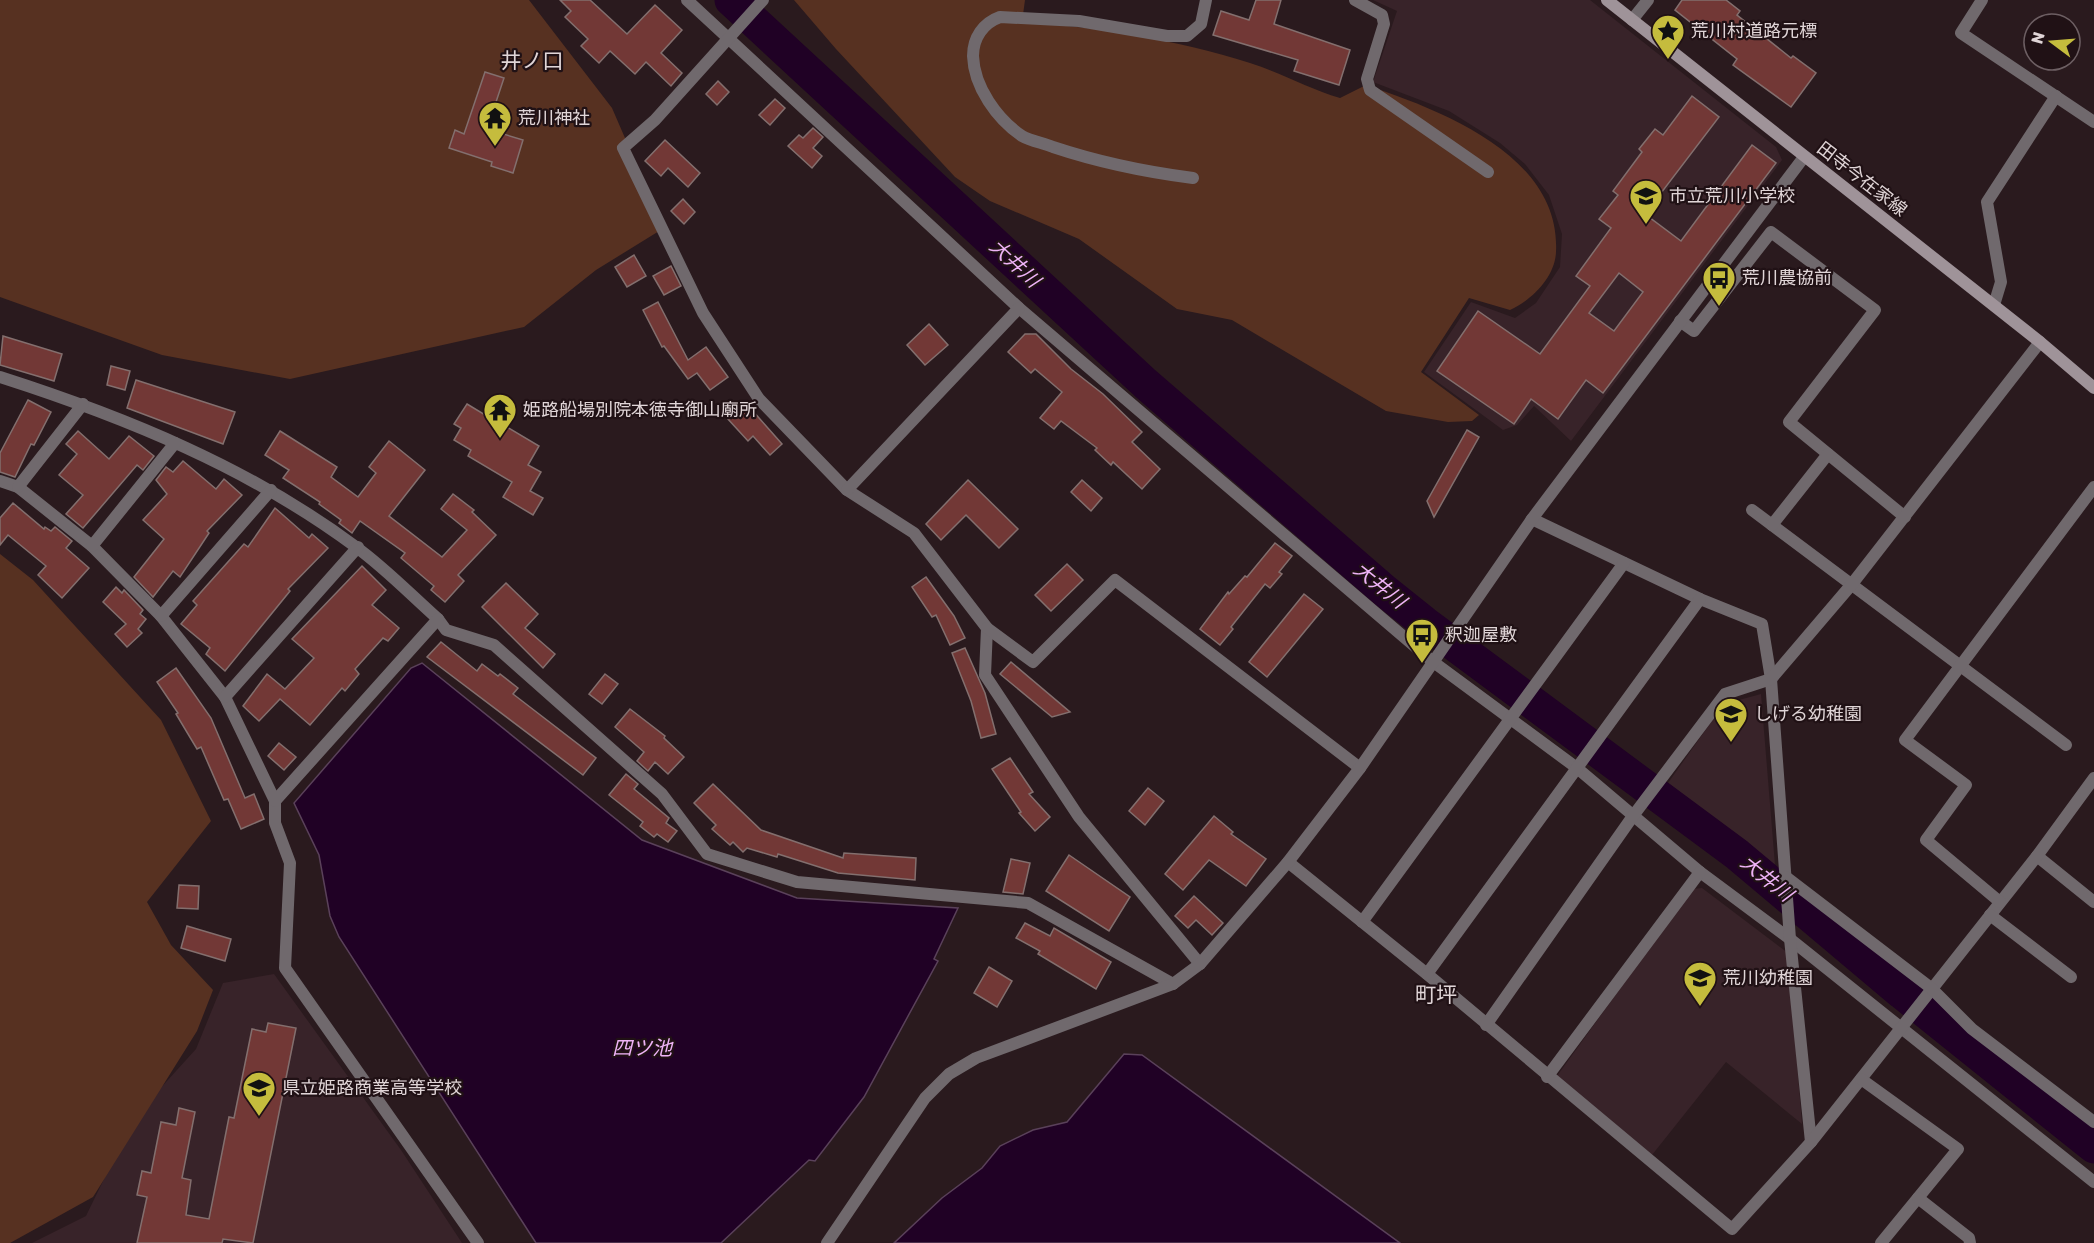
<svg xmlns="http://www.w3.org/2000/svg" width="2094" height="1243" viewBox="0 0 2094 1243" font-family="Rubik,'Noto Sans JP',sans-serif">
<rect width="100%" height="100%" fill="#2a1a1e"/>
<!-- built -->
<g fill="#382329">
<path d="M 1373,0 L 1590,0 L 1776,147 L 1782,160 L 1571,441 L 1534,406 L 1517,425 L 1503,430 L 1424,372 L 1471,302 L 1515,318 L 1536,303 L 1560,267 L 1562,234 L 1549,195 L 1525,164 L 1500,143 L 1449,111 L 1373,82 L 1397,11 Z"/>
<path d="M 1761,694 L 1775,865 L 1668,783 L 1724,704 Z"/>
<path d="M 1702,888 L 1788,953 L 1802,1124 L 1726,1062 L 1652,1155 L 1557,1076 L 1692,889 Z"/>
<path d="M 274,974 L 401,1150 L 462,1243 L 32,1243 L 86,1216 L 122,1142 L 157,1092 L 196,1049 L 223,983 Z"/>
</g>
<!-- green -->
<g fill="#573121">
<path d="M 0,0 L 529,0 L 612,108 L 664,228 L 596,270 L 524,327 L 290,379 L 162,355 L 0,297 Z"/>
<path d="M 794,0 L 1025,0 L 1022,22 C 1098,27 1177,40 1250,63 C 1281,73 1309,89 1340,98 L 1366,85 C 1440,110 1561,155 1556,252 C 1555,277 1532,300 1510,310 L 1469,298 L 1421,372 L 1479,415 L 1472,421 L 1448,422 L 1386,411 L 1232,320 L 1177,309 L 1079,239 L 990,201 L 955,177 L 836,49 Z"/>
<path d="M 0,554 L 33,580 L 161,720 L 211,821 L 147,902 L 171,945 L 213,990 L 197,1031 L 93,1197 L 10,1243 L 0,1243 Z"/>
</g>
<!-- water -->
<g fill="#200125" stroke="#5a415a" stroke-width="1.5">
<path d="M 422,663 L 642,840 L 797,898 L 958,908 L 934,959 L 938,961 L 864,1097 L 815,1161 L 809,1160 L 721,1243 L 536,1243 L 339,937 L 330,916 L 319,855 L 294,803 L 411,668 Z"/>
<path d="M 1124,1054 L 1142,1055 L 1400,1243 L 894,1243 L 942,1198 L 982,1168 L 1000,1146 L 1033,1130 L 1067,1122 Z"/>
</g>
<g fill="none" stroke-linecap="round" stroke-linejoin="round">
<!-- river -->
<path stroke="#200125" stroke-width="33" d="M 731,0 L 1146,384 L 1385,591 L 1425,623 L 1738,855 L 1902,993 L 2094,1147"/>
</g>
<!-- building -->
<g fill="#723836" stroke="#836f6e" stroke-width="1.5" fill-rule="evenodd">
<path d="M 560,0 L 590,0 L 627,34 L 655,5 L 682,30 L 661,53 L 682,73 L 671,86 L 646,62 L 635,74 L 610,51 L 599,63 L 581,46 L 588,39 L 565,17 L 571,11 Z"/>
<path d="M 1256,0 L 1281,0 L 1274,24 L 1350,50 L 1339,85 L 1294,71 L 1298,60 L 1213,35 L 1221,11 L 1249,20 Z"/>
<path d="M 1682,0 L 1726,0 L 1740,11 L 1737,15 L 1791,58 L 1793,56 L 1816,73 L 1791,107 L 1733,65 L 1737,59 L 1675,10 Z"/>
<path d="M 485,72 L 504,78 L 487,129 L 523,140 L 513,173 L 491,166 L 492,162 L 449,148 L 455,130 L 464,134 Z"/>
<path d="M 718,81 L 729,92 L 717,105 L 706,94 Z"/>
<path d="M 1692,96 L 1719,117 L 1645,214 L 1681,241 L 1752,145 L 1776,163 L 1603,393 L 1586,380 L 1558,419 L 1531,399 L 1514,424 L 1437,371 L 1478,311 L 1540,354 L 1590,286 L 1576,276 L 1611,228 L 1599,219 L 1618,195 L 1613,191 L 1642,152 L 1639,149 L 1655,129 L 1663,135 ZM 1619,273 L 1643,292 L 1614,331 L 1589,313 Z"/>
<path d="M 775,99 L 785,108 L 770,125 L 759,115 Z"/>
<path d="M 813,128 L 823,137 L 813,148 L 822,156 L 812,168 L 788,146 L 799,135 L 803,138 Z"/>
<path d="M 665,140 L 700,173 L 688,187 L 668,168 L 661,176 L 645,161 Z"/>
<path d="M 683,199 L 695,212 L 684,224 L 671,211 Z"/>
<path d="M 634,255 L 646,276 L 627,287 L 615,267 Z"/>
<path d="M 671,266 L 681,286 L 664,295 L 653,276 Z"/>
<path d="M 658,302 L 688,360 L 706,347 L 728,377 L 710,390 L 697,373 L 688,379 L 664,346 L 662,347 L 643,310 Z"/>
<path d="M 929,324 L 948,345 L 925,365 L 907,345 Z"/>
<path d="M 1025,334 L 1036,334 L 1071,369 L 1103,394 L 1142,432 L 1132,442 L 1160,469 L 1142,489 L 1113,462 L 1111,465 L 1095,450 L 1097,448 L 1061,421 L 1054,429 L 1040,418 L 1062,392 L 1035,369 L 1031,373 L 1008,352 Z"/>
<path d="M 3,336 L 62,354 L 54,381 L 0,365 Z"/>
<path d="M 111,366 L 130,371 L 125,390 L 107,385 Z"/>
<path d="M 136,380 L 235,412 L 223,444 L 127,408 Z"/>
<path d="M 28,400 L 51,412 L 34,445 L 31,444 L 15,477 L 0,472 L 0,453 Z"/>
<path d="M 745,402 L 782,444 L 770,455 L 753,436 L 748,441 L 727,418 Z"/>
<path d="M 467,404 L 490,418 L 493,411 L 510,421 L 507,427 L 539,446 L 528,465 L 541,472 L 530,491 L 543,498 L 533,515 L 503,497 L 512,482 L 468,456 L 471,450 L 454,440 L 461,428 L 454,424 Z"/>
<path d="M 1467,430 L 1479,437 L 1434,517 L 1427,501 Z"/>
<path d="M 78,431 L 109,459 L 129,436 L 154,456 L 143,470 L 137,465 L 83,528 L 66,514 L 83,495 L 59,475 L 77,454 L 66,444 Z"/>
<path d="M 280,431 L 337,467 L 331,477 L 358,497 L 376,473 L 369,467 L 389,441 L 425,470 L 389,516 L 442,557 L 467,530 L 441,509 L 453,494 L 474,510 L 472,512 L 496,535 L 458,575 L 464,581 L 445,602 L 431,590 L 434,586 L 401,558 L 405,553 L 360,521 L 352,533 L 339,523 L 341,520 L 319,504 L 320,502 L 283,478 L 289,470 L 265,455 Z"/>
<path d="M 183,461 L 216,489 L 224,479 L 242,495 L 207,531 L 209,533 L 180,577 L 173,571 L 153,597 L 134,577 L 164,539 L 143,520 L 167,494 L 156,480 L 166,467 L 173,472 Z"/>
<path d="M 968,480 L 1018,529 L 999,548 L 966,515 L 941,540 L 926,524 Z"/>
<path d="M 1082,480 L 1102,498 L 1091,511 L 1071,492 Z"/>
<path d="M 13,503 L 44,529 L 45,527 L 51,531 L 55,527 L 72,541 L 66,548 L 89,568 L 62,598 L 38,575 L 46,566 L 8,535 L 0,545 L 0,518 Z"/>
<path d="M 275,508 L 309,538 L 312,534 L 328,548 L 288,589 L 290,591 L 225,671 L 206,654 L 210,648 L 181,624 L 197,605 L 193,601 L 244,544 L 248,547 Z"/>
<path d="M 1275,543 L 1292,556 L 1279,572 L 1282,574 L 1270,588 L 1265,584 L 1231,627 L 1233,629 L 1220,645 L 1200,629 L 1228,592 L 1229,594 L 1245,576 L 1247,577 Z"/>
<path d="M 1067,564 L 1083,580 L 1051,611 L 1035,595 Z"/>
<path d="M 362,566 L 386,590 L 372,605 L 399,628 L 388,641 L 383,638 L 355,669 L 359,674 L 345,691 L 342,688 L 310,725 L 280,699 L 259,721 L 243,706 L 267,674 L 285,689 L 314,658 L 292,639 Z"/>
<path d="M 926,577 L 954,616 L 965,638 L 950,645 L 936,615 L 932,617 L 912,587 Z"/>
<path d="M 506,583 L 538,614 L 525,628 L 555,654 L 543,668 L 482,607 Z"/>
<path d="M 116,587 L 122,593 L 124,590 L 143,610 L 140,614 L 146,619 L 138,629 L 142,633 L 127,647 L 115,634 L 126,624 L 103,602 Z"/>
<path d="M 1304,594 L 1323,609 L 1267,677 L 1249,662 Z"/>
<path d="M 441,642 L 477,671 L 482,664 L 498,676 L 500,674 L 518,688 L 513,694 L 596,758 L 583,775 L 427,657 Z"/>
<path d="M 965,648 L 985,693 L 996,734 L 981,738 L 971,701 L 952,653 Z"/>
<path d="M 1011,662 L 1070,712 L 1052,717 L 1000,674 Z"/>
<path d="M 176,668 L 211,718 L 245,798 L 254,794 L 264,819 L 241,829 L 228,799 L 224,800 L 201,747 L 197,749 L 176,714 L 178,713 L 157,682 Z"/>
<path d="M 605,674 L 618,684 L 602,704 L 589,694 Z"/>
<path d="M 630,709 L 665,736 L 664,738 L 684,757 L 668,774 L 655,762 L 648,771 L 637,761 L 644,752 L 615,727 Z"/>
<path d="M 279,743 L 296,757 L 284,770 L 268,756 Z"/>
<path d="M 1010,758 L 1033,792 L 1029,794 L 1050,817 L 1035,831 L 1019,813 L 1021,812 L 992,769 Z"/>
<path d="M 626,774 L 638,784 L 634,789 L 669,818 L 666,823 L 677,831 L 668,842 L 657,834 L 654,837 L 640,826 L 643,822 L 609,795 Z"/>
<path d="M 713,784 L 761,830 L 843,858 L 844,853 L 916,858 L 915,880 L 838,873 L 778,854 L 777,857 L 747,848 L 743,852 L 733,842 L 730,845 L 712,829 L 716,825 L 694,803 Z"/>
<path d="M 1148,788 L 1164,801 L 1145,825 L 1129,811 Z"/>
<path d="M 1214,816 L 1233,832 L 1231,834 L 1266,859 L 1246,886 L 1209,860 L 1183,890 L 1165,874 Z"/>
<path d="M 1069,855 L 1130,897 L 1109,931 L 1046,891 Z"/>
<path d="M 1011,859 L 1030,863 L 1023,894 L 1003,892 Z"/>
<path d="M 179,885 L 199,886 L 198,909 L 177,908 Z"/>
<path d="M 1194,896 L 1223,923 L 1212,935 L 1196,920 L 1188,928 L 1175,916 Z"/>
<path d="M 1025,923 L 1050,936 L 1054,928 L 1111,962 L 1096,989 L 1038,954 L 1040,951 L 1016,938 Z"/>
<path d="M 187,926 L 231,939 L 225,961 L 181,948 Z"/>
<path d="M 989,967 L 1012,981 L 997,1007 L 974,993 Z"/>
<path d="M 268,1023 L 296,1028 L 253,1243 L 223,1239 L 222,1243 L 137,1243 L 147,1197 L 137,1195 L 142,1171 L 151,1173 L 161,1122 L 176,1125 L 179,1108 L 195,1112 L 182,1178 L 191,1180 L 186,1215 L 209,1219 L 229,1117 L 234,1118 L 252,1029 L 266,1032 Z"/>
</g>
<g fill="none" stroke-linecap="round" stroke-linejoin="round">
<!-- minor -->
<g stroke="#70696d" stroke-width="12">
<path d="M 687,0 L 1019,308 L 1432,661 L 1577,768 L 1700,872 L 1790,939 L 2094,1182"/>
<path d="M 763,0 L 655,120 L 623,148 L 703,313 L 759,399 L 847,490 L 914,533 L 987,628 L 985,675 L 1079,817 L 1200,964"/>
<path d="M 1355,0 L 1382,15 L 1384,24 L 1367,79 L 1370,90 L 1488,172"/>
<path d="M 1982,0 L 1961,33 L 2094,122"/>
<path d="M 1632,20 L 1648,0"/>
<path d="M 1193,178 C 1146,172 1098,162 1053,147 C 1043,143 1031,141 1022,136 C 997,119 974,87 973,56 C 973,38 983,23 1000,17 L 1079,21 L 1167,36 L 1187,36 L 1201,24 L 1206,0"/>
<path d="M 1994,305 L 2001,282 L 1987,202 L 2056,96"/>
<path d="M 1680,321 L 1694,331 L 1771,232 L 1875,310 L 1789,422 L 1905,517"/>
<path d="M 0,377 C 125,417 250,468 356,547 C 385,568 411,595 438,619 L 446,630 L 494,645 L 662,794 L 707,854 L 797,882 L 1028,903 L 1173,984"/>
<path d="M 0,481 L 18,487 L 92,546 L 161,616 L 225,697 L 275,801 L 275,823 L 290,863 L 285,968 L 478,1243"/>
<path d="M 18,487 L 83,404"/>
<path d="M 847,490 L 1019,308"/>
<path d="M 1752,510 L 2066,745"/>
<path d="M 1532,519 L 1700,599 L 1762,624 L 1771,679 L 1790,939 L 1811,1142"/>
<path d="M 1772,525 L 1828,454"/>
<path d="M 92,546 L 175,443"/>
<path d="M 161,616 L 271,490"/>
<path d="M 987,628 L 1033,662 L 1115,580 L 1360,768"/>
<path d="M 225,697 L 358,547"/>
<path d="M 275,801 L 438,619"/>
<path d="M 2037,856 L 2094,902"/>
<path d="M 1288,862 L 1427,974 L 1732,1229 L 1811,1142 L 2037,856 L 2094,778"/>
<path d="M 1786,877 L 1931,988 L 1972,1029 L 2094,1122"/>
<path d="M 2000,902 L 1926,840 L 1966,785 L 1905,740 L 2094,487"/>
<path d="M 1990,915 L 2071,977"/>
<path d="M 1362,922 L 1624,563"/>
<path d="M 1427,974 L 1700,599"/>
<path d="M 1486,1025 L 1633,816 L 1725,694 L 1771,679 L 1852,584 L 2040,342"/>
<path d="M 1547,1077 L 1700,872"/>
<path d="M 1861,1079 L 1958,1149 L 1881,1243"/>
<path d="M 1918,1198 L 1969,1238 L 1970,1243"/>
<path d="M 827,1243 L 925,1098 L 949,1074 L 976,1058 L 1173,984 L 1200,964 L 1288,862 L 1360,768 L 1532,519 L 1804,157"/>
</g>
<!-- secondary -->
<path stroke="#9f9399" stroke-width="12" d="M 1607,0 L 2040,342 L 2094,388"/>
</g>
<!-- icons -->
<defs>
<symbol id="sight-pin" viewBox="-11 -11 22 30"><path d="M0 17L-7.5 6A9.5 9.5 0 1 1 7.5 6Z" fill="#c5bc3d" stroke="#201115"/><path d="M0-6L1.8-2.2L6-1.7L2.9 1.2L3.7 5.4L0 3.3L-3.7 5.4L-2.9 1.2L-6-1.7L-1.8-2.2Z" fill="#111"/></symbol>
<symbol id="temple-pin" viewBox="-11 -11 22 30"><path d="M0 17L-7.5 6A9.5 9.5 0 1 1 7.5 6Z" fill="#c5bc3d" stroke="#201115"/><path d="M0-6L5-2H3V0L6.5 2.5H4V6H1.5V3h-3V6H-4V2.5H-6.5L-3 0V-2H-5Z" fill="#111"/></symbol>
<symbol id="school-pin" viewBox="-11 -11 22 30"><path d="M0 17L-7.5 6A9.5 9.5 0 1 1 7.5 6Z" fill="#c5bc3d" stroke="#201115"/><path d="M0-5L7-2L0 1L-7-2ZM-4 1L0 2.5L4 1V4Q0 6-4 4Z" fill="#111"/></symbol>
<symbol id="bus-pin" viewBox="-11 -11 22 30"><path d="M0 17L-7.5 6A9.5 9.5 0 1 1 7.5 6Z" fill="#c5bc3d" stroke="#201115"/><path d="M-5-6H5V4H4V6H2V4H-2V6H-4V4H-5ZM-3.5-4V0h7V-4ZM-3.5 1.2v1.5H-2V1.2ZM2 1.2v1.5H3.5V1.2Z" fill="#111"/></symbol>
</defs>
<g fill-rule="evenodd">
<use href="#sight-pin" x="1649" y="12" width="38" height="52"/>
<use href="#temple-pin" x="476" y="99" width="38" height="52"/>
<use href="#school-pin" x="1627" y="177" width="38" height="52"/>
<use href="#bus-pin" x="1700" y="259" width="38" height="52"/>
<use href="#temple-pin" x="481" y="391" width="38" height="52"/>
<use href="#bus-pin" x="1403" y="616" width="38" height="52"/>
<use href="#school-pin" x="1712" y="695" width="38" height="52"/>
<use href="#school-pin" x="1681" y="959" width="38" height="52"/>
<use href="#school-pin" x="240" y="1069" width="38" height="52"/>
</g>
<g text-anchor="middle" stroke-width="4.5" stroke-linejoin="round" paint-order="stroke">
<!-- poi labels -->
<g font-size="18" fill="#e0d5d7" stroke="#201115" text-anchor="start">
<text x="1691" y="37">荒川村道路元標</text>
<text x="518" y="124">荒川神社</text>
<text x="1669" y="202">市立荒川小学校</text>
<text x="1742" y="284">荒川農協前</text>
<text x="523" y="416">姫路船場別院本徳寺御山廟所</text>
<text x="1445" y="641">釈迦屋敷</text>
<text x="1754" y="720">しげる幼稚園</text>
<text x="1723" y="984">荒川幼稚園</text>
<text x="282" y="1094">県立姫路商業高等学校</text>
</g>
<!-- street labels -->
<g font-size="18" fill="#e0d5d7" stroke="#201115">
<text transform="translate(1862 179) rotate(38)" y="6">田寺今在家線</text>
</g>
<!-- water labels -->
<g font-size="20" font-style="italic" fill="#eeb3f6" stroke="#201115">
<text transform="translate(1015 263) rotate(43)" y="7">大井川</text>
<text transform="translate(1380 585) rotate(39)" y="7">大井川</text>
<text transform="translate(1767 878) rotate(39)" y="7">大井川</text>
<text x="642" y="1055">四ツ池</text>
</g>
<!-- quarter labels -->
<g font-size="21" fill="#e0d5d7" stroke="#201115">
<text x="532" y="68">井ノ口</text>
<text x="1436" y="1002">町坪</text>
</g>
</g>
<!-- north arrow -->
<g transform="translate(2052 42) rotate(286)"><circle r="28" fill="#201115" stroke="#6d5f63" stroke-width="1.5"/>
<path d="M0-4.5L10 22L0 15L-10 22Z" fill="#c5bc3d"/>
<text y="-9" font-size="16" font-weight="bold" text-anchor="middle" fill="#e0d5d7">N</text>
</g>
</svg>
